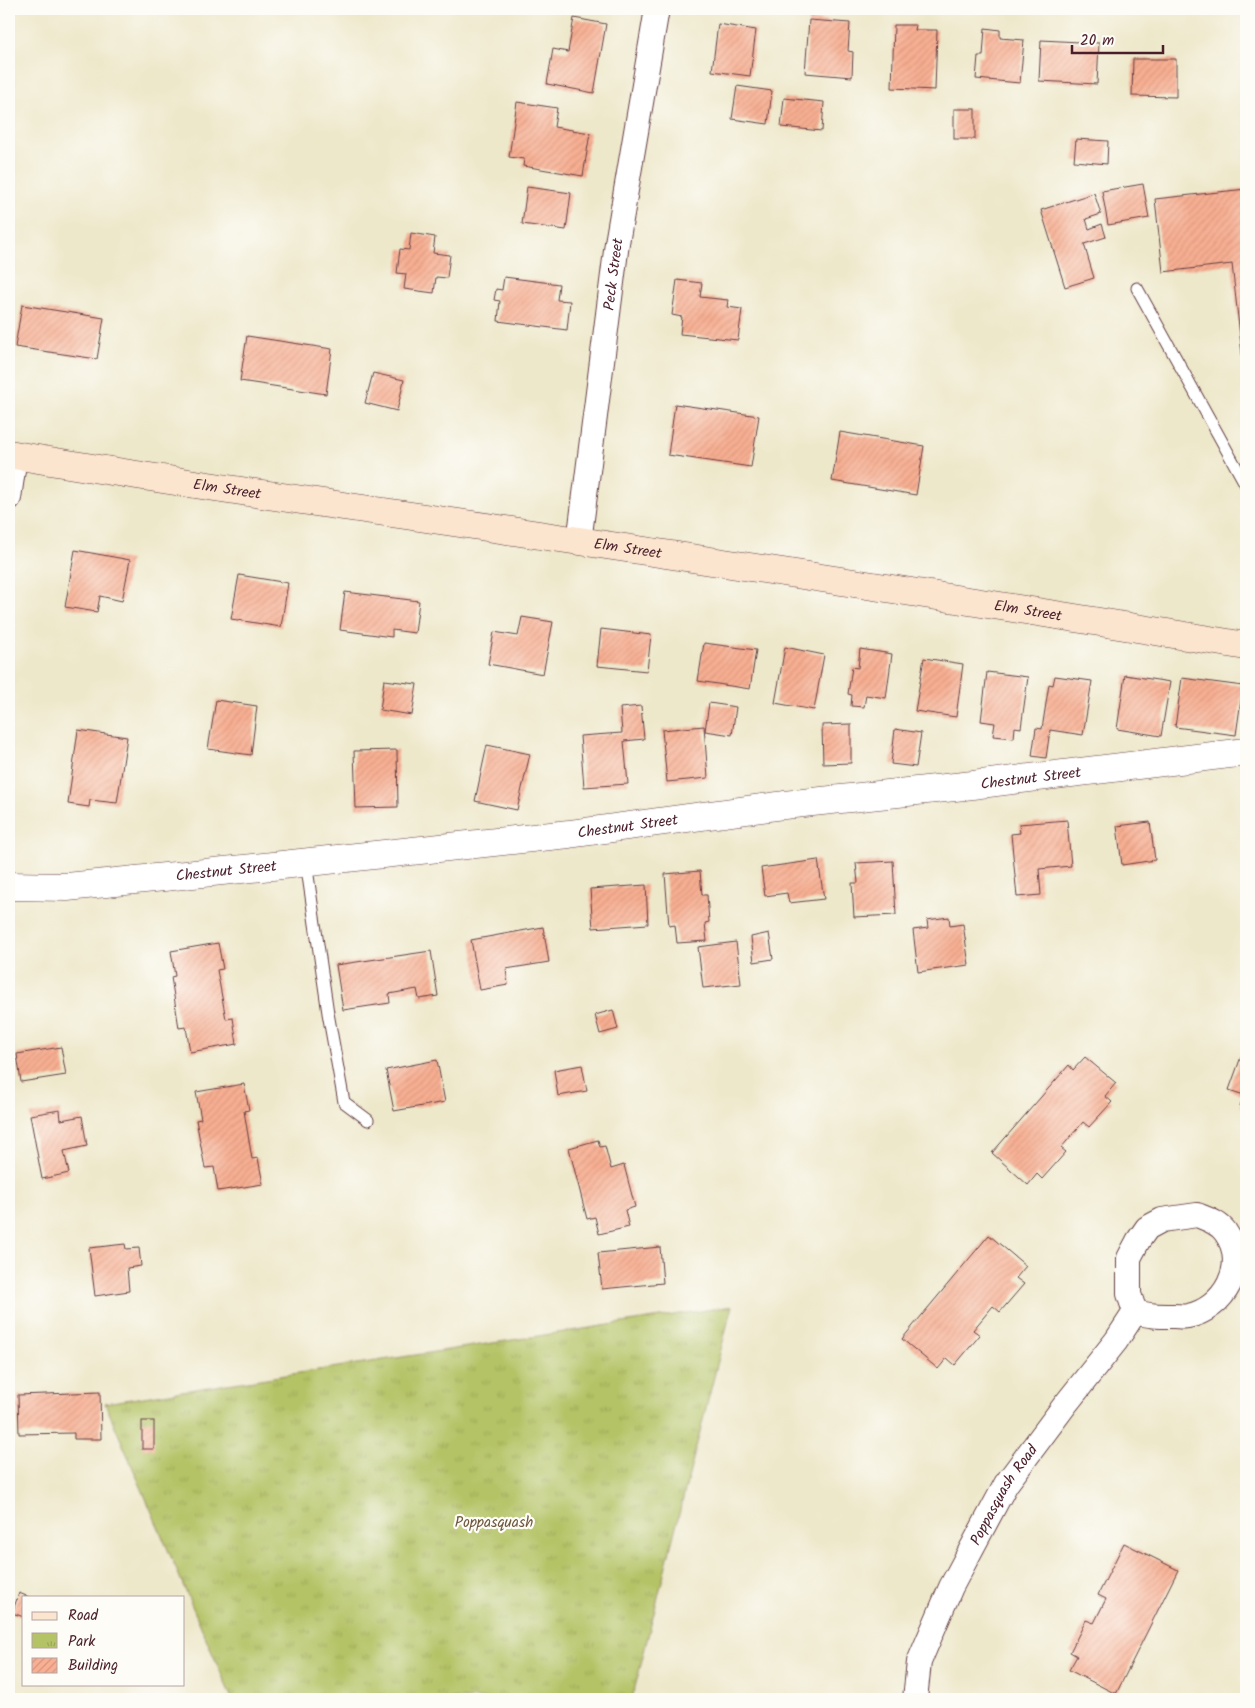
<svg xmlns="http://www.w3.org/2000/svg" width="1255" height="1708" viewBox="0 0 1255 1708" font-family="Kalam,sans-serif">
<defs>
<pattern id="park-tufts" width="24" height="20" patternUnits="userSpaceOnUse" patternTransform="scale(1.25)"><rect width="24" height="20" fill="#b4c365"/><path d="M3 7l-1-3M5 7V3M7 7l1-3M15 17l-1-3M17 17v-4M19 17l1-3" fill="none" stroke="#9ca758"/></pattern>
<pattern id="building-hatch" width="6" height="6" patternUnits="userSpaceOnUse" patternTransform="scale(1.25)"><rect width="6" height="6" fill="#f8af92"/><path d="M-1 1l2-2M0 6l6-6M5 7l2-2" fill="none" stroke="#d6967e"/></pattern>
</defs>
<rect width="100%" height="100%" fill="#fdfcf7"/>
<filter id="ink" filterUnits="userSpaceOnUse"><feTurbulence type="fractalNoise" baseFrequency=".02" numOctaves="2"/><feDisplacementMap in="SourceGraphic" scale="10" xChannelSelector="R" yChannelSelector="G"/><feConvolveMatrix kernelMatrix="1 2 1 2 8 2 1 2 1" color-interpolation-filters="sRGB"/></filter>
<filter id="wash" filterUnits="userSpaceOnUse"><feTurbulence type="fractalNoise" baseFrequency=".0096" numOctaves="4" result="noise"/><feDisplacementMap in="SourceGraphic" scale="20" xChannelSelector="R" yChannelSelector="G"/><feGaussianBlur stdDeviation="1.12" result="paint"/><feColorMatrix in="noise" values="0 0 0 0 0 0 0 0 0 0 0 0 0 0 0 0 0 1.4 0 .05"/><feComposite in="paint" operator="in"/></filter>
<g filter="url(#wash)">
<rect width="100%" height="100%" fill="#eee8cb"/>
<!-- park -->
<path fill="url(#park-tufts)" stroke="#7f7148" d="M 732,1306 L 632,1699 L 232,1699 L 105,1403 Z"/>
<g id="blocks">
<!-- building -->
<g fill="url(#building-hatch)">
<path d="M 574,18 L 606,24 L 594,93 L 547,84 L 553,49 L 568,52 Z"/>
<path d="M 809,20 L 850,23 L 848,51 L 853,52 L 852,77 L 805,73 Z"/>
<path d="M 718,24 L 756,30 L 750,76 L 712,71 Z"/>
<path d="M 894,25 L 916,25 L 915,30 L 937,30 L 935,90 L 892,88 Z"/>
<path d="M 985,28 L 1000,30 L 1000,38 L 1024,40 L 1020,83 L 976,79 L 978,56 L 983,56 Z"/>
<path d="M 1041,40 L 1099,43 L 1097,84 L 1039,81 Z"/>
<path d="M 1133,59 L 1176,59 L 1176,97 L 1132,96 Z"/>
<path d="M 737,86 L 772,91 L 768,124 L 732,119 Z"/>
<path d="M 784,98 L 824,102 L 822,131 L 781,127 Z"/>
<path d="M 517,102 L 557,108 L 554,127 L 590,133 L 583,176 L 523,166 L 524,159 L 509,157 Z"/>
<rect x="954" y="109" width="21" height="30"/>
<path d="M 1076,139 L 1108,141 L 1107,164 L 1074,161 Z"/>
<path d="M 1143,184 L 1149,218 L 1108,225 L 1102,191 Z"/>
<path d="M 527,187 L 571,193 L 566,230 L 522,224 Z"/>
<path d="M 1246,189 L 1246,372 L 1244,372 L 1232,264 L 1163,272 L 1155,199 Z"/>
<path d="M 1094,193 L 1101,214 L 1086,219 L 1089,229 L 1102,224 L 1106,237 L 1084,244 L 1094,278 L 1065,287 L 1041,210 Z"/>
<path d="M 411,233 L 435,237 L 433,253 L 450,255 L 447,278 L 436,277 L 434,293 L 404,289 L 406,274 L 397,273 L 400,249 L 409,250 Z"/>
<path d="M 504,277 L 559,284 L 557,300 L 570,301 L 567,330 L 498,321 L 500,301 L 494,300 L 496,289 L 502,290 Z"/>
<path d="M 677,280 L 702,283 L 700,297 L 728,300 L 727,307 L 742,309 L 738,340 L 680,334 L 682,317 L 672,315 Z"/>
<path d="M 22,305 L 104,318 L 97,359 L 15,347 Z"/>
<path d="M 247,336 L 332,349 L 326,394 L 240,381 Z"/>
<path d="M 373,373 L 404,380 L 397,411 L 365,403 Z"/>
<path d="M 675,404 L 759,416 L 751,467 L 668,455 Z"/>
<path d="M 840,432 L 924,446 L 916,495 L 832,481 Z"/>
<path d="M 75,550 L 130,560 L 122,601 L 100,596 L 97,612 L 65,607 Z"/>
<path d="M 239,575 L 288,583 L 281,627 L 231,619 Z"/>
<path d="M 345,592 L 419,601 L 415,633 L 392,630 L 392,637 L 340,630 Z"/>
<path d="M 522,617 L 553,622 L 543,674 L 488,664 L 494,632 L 518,636 Z"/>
<path d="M 601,629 L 651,635 L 647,671 L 597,666 Z"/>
<path d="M 704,643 L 756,650 L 750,689 L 698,681 Z"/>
<path d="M 785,647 L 824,655 L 814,710 L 775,703 Z"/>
<path d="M 860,649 L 892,654 L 886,698 L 866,695 L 864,707 L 851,706 L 852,695 L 848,694 L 852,667 L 858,668 Z"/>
<path d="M 924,658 L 963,664 L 956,717 L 915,711 Z"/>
<path d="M 987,672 L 1028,677 L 1021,728 L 1015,727 L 1014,738 L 993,736 L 995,723 L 981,721 Z"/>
<path d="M 1125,675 L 1170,682 L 1161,736 L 1117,729 Z"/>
<path d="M 1055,676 L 1092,681 L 1083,735 L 1050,730 L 1046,758 L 1032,756 L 1036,728 L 1042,729 L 1049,684 L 1053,685 Z"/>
<path d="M 1182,678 L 1243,686 L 1236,735 L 1175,727 Z"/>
<path d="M 384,680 L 417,684 L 412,715 L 380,710 Z"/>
<path d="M 216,700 L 257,706 L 251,755 L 208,749 Z"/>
<path d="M 709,703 L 736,707 L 732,735 L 705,731 Z"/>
<path d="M 641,706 L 644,739 L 624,741 L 628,784 L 584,787 L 580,736 L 622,733 L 620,708 Z"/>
<path d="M 851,724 L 851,763 L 823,764 L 822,725 Z"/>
<path d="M 704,726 L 708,778 L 667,782 L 662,730 Z"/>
<path d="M 895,729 L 921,733 L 916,767 L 891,764 Z"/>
<path d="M 78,730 L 127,737 L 117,803 L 90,800 L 89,807 L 68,804 Z"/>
<path d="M 487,745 L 530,754 L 517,810 L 475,801 Z"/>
<path d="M 397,750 L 398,807 L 356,808 L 354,751 Z"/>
<path d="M 1067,820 L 1071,866 L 1039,869 L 1041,895 L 1017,897 L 1011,834 L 1020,833 L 1019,824 Z"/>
<path d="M 1150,822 L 1155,860 L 1122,865 L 1117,826 Z"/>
<path d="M 818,860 L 824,899 L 789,903 L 787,893 L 765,896 L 761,868 Z"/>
<path d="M 893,861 L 896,915 L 854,917 L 852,883 L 858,883 L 856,863 Z"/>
<path d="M 700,871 L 702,895 L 707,895 L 709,922 L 705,923 L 707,941 L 677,943 L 675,925 L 669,926 L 665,874 Z"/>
<path d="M 646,885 L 648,924 L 593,928 L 590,889 Z"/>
<path d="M 949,917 L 950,926 L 963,924 L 969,965 L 918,972 L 913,930 L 928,928 L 927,920 Z"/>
<path d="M 543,927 L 549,962 L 506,969 L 508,985 L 480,990 L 471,940 Z"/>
<path d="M 769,933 L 773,959 L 754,962 L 751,937 Z"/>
<path d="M 736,942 L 741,984 L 703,988 L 698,947 Z"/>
<path d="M 218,943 L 223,969 L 217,970 L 226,1019 L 233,1018 L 237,1044 L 190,1052 L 186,1027 L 179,1028 L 171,977 L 175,976 L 171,951 Z"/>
<path d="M 431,951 L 438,996 L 419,999 L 417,989 L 389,994 L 390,1003 L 343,1010 L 336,965 Z"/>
<path d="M 613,1010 L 618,1029 L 600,1034 L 595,1015 Z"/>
<path d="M 1246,1043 L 1246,1108 L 1240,1106 L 1244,1095 L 1229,1090 Z"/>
<path d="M 61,1047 L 66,1075 L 21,1082 L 17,1054 Z"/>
<path d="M 1085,1057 L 1116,1083 L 1105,1096 L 1112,1102 L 1089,1127 L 1083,1122 L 1061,1148 L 1066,1152 L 1042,1179 L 1037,1174 L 1028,1185 L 992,1153 L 1069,1065 L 1073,1070 Z"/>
<path d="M 437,1060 L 445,1102 L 394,1111 L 386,1070 Z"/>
<path d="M 582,1065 L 587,1091 L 558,1096 L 554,1070 Z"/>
<path d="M 244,1084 L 249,1110 L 244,1111 L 252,1159 L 258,1158 L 263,1184 L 218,1191 L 214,1167 L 205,1168 L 196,1120 L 201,1119 L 196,1092 Z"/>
<path d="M 60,1110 L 61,1120 L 82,1116 L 87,1146 L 64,1151 L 69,1173 L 42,1179 L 30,1115 Z"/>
<path d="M 598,1140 L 600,1147 L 605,1146 L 611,1169 L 624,1165 L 635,1207 L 625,1210 L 629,1227 L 599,1234 L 595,1217 L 587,1219 L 569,1148 Z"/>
<path d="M 989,1235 L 1026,1266 L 1016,1278 L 1024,1284 L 1000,1312 L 993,1306 L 973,1330 L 980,1335 L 955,1365 L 947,1358 L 938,1369 L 902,1339 Z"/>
<path d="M 125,1244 L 126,1249 L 139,1248 L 141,1266 L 127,1268 L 129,1291 L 95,1296 L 89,1248 Z"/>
<path d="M 660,1247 L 663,1283 L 602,1289 L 598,1253 Z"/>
<path d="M 100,1392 L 101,1439 L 74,1439 L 74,1433 L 19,1434 L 18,1395 Z"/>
<rect x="142" y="1421" width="12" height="28"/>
<path d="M 1124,1543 L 1178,1570 L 1116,1694 L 1069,1670 L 1077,1656 L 1070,1652 L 1086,1620 L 1094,1623 L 1106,1599 L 1098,1595 Z"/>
<path d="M 19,1593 L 29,1597 L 24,1597 L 24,1617 L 12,1613 Z"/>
</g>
</g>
</g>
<g filter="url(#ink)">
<use href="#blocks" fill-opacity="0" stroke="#633d43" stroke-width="1"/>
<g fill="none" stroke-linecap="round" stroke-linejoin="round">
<defs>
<g id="service">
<path d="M 1137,288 L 1246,485"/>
<path d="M 306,862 L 328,1013 L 344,1102 L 368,1120"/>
</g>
<g id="minor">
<path d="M 9,498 L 15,456"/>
<path id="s1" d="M 579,542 L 617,243 L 657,9"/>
<path d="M 1197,1215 C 1207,1219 1220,1223 1226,1233 C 1249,1265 1224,1309 1188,1316 C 1183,1317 1178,1316 1173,1316 C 1156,1316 1151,1316 1135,1312 L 1129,1294 L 1129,1258 L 1138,1241 L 1147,1228 L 1162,1220 Z"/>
<path id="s2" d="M 915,1699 L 919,1662 L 951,1587 L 1006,1484 L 1065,1405 L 1116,1341 L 1135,1312"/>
</g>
<g id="tertiary">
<path id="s3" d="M 9,886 L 67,887 L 282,865 L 569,834 L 784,805 L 964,786 L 1246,752"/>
</g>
<g id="secondary">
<path id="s4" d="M 9,454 C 174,483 341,505 506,530 C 753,567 1000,605 1246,646"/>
</g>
</defs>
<!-- service casing -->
<use href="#service" stroke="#633d43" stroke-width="13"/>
<!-- minor casing -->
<use href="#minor" stroke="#633d43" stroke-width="26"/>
<!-- tertiary casing -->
<use href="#tertiary" stroke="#633d43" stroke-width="29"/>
<!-- secondary casing -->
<use href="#secondary" stroke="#633d43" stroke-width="29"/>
<!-- service -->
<use href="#service" stroke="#fff" stroke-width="11"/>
<!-- minor -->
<use href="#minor" stroke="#fff" stroke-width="24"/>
<!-- tertiary -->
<use href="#tertiary" stroke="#fff" stroke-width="28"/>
<!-- secondary -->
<use href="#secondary" stroke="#fbe5cf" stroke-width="28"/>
</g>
</g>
<g text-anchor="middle" stroke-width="4.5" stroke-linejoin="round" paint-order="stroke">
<!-- street labels -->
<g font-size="15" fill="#4a1f2b" stroke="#fdfcf7">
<text dy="5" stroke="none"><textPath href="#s1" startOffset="270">Peck Street</textPath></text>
<text dy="5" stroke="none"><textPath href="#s4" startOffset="221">Elm Street</textPath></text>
<text dy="5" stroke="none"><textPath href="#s4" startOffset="626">Elm Street</textPath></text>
<text dy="5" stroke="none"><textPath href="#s4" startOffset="1031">Elm Street</textPath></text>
<text dy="5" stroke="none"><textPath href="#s3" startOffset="1028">Chestnut Street</textPath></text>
<text dy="5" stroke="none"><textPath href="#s3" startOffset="622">Chestnut Street</textPath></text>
<text dy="5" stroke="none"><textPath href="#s3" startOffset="218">Chestnut Street</textPath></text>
<text dy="5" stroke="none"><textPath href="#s2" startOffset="225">Poppasquash Road</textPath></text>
</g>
<!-- park labels -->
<g font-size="15" fill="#6f583f" stroke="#fdfcf7">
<text x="494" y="1527">Poppasquash</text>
</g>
</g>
<!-- margin -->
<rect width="1255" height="1708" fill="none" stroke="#fdfcf7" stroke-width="30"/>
<!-- legend -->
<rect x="22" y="1596" width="162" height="90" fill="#fdfcf7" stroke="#b5a4a5"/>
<rect x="32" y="1612" width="25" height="8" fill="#fbe5cf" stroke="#b5a4a5"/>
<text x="68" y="1620" font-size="15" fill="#4a1f2b">Road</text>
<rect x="32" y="1633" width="25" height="15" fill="url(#park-tufts)" stroke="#b5a4a5"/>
<text x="68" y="1646" font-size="15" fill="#4a1f2b">Park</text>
<rect x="32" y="1658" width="25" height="15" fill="url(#building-hatch)" stroke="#b5a4a5"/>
<text x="68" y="1670" font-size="15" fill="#4a1f2b">Building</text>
<!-- scale -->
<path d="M1072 45v8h91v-8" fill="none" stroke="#4a1f2b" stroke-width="2.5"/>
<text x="1080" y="45" font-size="15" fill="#4a1f2b" stroke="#fdfcf7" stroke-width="4" paint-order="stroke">20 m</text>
</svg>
